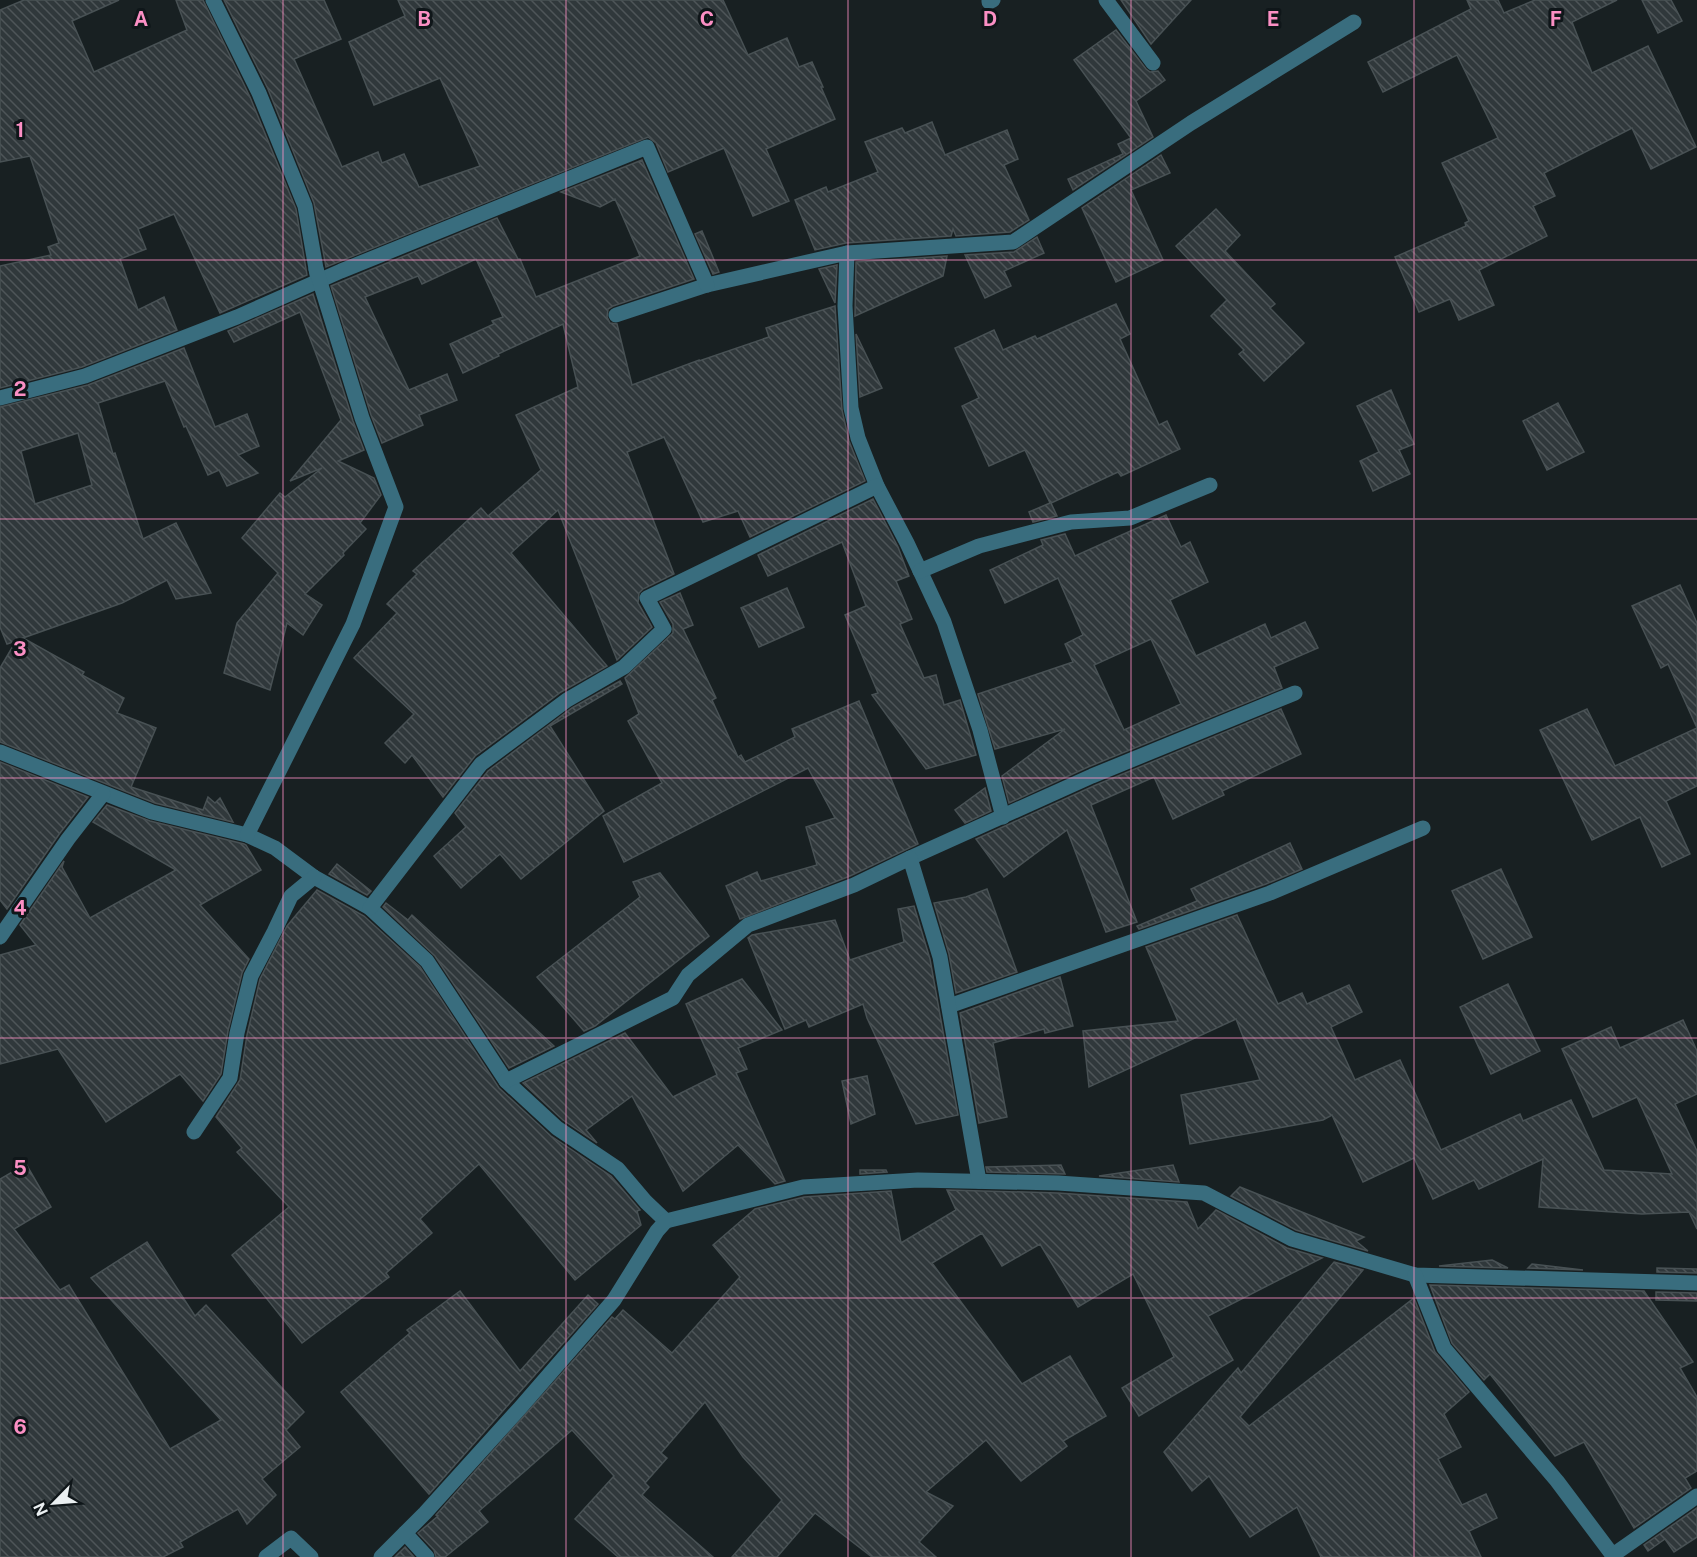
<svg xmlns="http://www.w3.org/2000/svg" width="1697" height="1557" viewBox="0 0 1697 1557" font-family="'Public Sans',sans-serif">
<defs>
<pattern id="building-back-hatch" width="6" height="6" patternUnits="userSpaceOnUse" patternTransform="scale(1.5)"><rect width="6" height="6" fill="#30383b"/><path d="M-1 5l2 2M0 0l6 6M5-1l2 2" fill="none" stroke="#4e5558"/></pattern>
</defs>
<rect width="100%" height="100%" fill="#182022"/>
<!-- building -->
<g fill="url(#building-back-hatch)" stroke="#485154" stroke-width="1.5" fill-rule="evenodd">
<path d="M 24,0 L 119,0 L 72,21 L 94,72 L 187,30 L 176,0 L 203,0 L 250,97 L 296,209 L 307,275 L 220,313 L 174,214 L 138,229 L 146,249 L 120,259 L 138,310 L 164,297 L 177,330 L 82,367 L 0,388 L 0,266 L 51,255 L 48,247 L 59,243 L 30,156 L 0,162 L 0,10 Z"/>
<path d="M 224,0 L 324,0 L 341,39 L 294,59 L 342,167 L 378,152 L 382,163 L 404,154 L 419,187 L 480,166 L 440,78 L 374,105 L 349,42 L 405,16 L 398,0 L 723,0 L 748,55 L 787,38 L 799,67 L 812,62 L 823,87 L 821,87 L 835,119 L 766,149 L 789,201 L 753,216 L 724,148 L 668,172 L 656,143 L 648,137 L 326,267 L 314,203 L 268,89 Z"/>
<path d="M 1121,0 L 1191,0 L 1151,44 Z"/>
<path d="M 1467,0 L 1498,0 L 1504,13 L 1535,0 L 1617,0 L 1572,22 L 1592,73 L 1648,46 L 1696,147 L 1651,169 L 1632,128 L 1544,173 L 1555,196 L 1533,206 L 1547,236 L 1479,270 L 1494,305 L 1459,320 L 1450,299 L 1419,312 L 1395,257 L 1466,226 L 1465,223 L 1469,221 L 1442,163 L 1498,138 L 1457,55 L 1383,92 L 1368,62 L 1471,9 Z"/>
<path d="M 1642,0 L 1671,0 L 1682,21 L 1658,33 Z"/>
<path d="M 1116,30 L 1146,69 L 1150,72 L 1158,71 L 1165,80 L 1136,101 L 1153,137 L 1073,190 L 1068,179 L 1123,154 L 1118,144 L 1131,138 L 1074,60 Z"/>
<path d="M 932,122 L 945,155 L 1007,130 L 1018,159 L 1004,165 L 1029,220 L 1010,232 L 956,236 L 953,229 L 951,236 L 846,243 L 815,250 L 795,200 L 826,187 L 828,192 L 878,172 L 865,142 L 902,128 L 905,133 Z"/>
<path d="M 1161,155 L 1170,173 L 1131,190 L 1163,260 L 1116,282 L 1082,208 Z"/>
<path d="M 642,160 L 694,279 L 613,306 L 608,309 L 607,317 L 610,323 L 617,324 L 632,385 L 699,360 L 699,361 L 769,337 L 766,328 L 835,306 L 842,410 L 849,441 L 865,481 L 750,537 L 738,511 L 703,522 L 664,437 L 627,452 L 674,574 L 643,589 L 639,593 L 638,603 L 652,627 L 617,660 L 558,510 L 511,553 L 607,666 L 561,692 L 475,756 L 443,797 L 412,755 L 405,763 L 385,743 L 414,714 L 354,658 L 397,613 L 387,604 L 417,574 L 413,571 L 481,508 L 488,516 L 541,470 L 516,415 L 578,387 L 563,324 L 498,354 L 499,356 L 463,373 L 450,344 L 494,324 L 492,321 L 503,317 L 476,259 L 422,284 L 418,276 L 365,297 L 409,390 L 447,374 L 457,400 L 419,415 L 423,425 L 382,443 L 371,415 L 331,286 L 497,218 L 518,259 L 520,259 L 536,297 L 640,256 L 615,199 L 600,207 L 561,192 Z"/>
<path d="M 1216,209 L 1240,235 L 1225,251 L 1275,304 L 1270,308 L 1304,343 L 1264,381 L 1239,354 L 1244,350 L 1211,316 L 1227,300 L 1176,246 Z"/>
<path d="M 702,231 L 719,272 L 713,274 L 695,234 Z"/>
<path d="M 1037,237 L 1044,253 L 1004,271 L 1011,286 L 985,298 L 965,255 L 1014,252 Z"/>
<path d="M 947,256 L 943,276 L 855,316 L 856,262 Z"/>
<path d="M 837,265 L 835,303 L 819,269 Z"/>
<path d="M 313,294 L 353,421 L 364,450 L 338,461 L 374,478 L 381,495 L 360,523 L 366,529 L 343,553 L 344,555 L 305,594 L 322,605 L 303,635 L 287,623 L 270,690 L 224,673 L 237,623 L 278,573 L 242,538 L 280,493 L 285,497 L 322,468 L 290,481 L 341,420 L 300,312 L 234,342 L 228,331 Z"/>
<path d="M 1116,304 L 1130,334 L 1120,339 L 1159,425 L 1167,421 L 1180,449 L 1121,476 L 1118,472 L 1051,503 L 1057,516 L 1033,522 L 1029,512 L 1050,503 L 1025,450 L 989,466 L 962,406 L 979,398 L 955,348 L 994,330 L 1003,350 L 1035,336 L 1037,339 Z"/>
<path d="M 856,334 L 882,388 L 860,397 Z"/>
<path d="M 184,348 L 215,427 L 247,414 L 259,446 L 238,455 L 258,473 L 227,486 L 219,470 L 208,475 L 186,426 L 184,427 L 165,381 L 98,403 L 113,454 L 115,453 L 143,539 L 176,523 L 211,593 L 176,599 L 167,580 L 122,603 L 23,638 L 84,672 L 82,675 L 124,698 L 117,713 L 156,728 L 131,787 L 203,810 L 208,797 L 215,803 L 220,798 L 233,822 L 155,803 L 0,742 L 0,668 L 16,641 L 7,644 L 0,627 L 0,407 L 88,385 ZM 78,433 L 92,485 L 35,504 L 21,451 Z"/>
<path d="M 1391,390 L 1414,444 L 1399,450 L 1410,474 L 1373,491 L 1360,461 L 1379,452 L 1357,406 Z"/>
<path d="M 1558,403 L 1584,452 L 1547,470 L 1523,421 Z"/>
<path d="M 873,499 L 898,547 L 909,576 L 896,581 L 912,619 L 900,624 L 924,678 L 936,675 L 944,705 L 960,700 L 976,755 L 926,769 L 872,695 L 878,693 L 845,615 L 866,606 L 842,542 L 768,576 L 758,555 Z"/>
<path d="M 1166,515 L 1181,547 L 1190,542 L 1208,582 L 1170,600 L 1196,656 L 1265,624 L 1271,638 L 1305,622 L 1318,648 L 1274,667 L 1282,688 L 1088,767 L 1009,803 L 1002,776 L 1065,729 L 995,749 L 978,694 L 1073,662 L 1065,644 L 1083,635 L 1058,578 L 1005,603 L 990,570 L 1043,545 L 1041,540 L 1065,534 L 1075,556 ZM 1151,639 L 1181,704 L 1124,730 L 1094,665 Z"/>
<path d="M 1680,585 L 1697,623 L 1697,786 L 1666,801 L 1690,854 L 1662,867 L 1640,817 L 1592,840 L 1540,730 L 1587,709 L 1615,766 L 1697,728 L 1668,664 L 1661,668 L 1632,606 Z"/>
<path d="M 787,588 L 804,627 L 759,647 L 741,608 Z"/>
<path d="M 680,593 L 693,625 L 683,629 L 716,698 L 712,700 L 738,757 L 741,755 L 745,762 L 795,737 L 792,729 L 859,701 L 918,844 L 850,876 L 740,919 L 726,886 L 757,872 L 761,881 L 817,865 L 806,827 L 835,818 L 808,768 L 624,862 L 603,816 L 662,783 L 628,721 L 639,714 L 625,678 L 673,633 L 673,624 L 660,602 Z"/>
<path d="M 620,681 L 622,684 L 550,726 L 604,811 L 521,879 L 500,854 L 461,888 L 434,856 L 466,827 L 455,813 L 488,771 L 572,708 Z"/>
<path d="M 1281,709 L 1301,754 L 1222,791 L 1224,795 L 1173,819 L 1154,777 L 1091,805 L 1137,922 L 1106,932 L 1067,830 L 1004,877 L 976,839 L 1096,785 Z"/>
<path d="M 0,762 L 88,797 L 60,833 L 7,909 L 0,900 Z"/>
<path d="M 985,788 L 991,811 L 965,823 L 955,810 Z"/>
<path d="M 107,805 L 150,821 L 244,844 L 246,845 L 261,870 L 200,905 L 249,959 L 242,973 L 228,1031 L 221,1074 L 203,1101 L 180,1074 L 106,1122 L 58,1049 L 0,1064 L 0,955 L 36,945 L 20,925 L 64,861 L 62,867 L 90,918 L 176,870 L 93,822 Z"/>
<path d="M 1290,843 L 1302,869 L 1266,884 L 1139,929 L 1137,926 L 1197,901 L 1191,889 Z"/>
<path d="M 337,864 L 371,891 L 367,895 L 329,874 Z"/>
<path d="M 1501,869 L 1532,937 L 1483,959 L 1452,891 Z"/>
<path d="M 660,873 L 709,936 L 595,1026 L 584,1031 L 537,977 L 640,897 L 633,882 Z"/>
<path d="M 987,889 L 1017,972 L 956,993 L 949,954 L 934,903 L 966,897 Z"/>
<path d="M 317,890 L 364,916 L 420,967 L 499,1088 L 551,1136 L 611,1176 L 640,1210 L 637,1211 L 641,1225 L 575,1280 L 479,1164 L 420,1219 L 432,1233 L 386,1273 L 389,1277 L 302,1343 L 232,1255 L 289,1207 L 237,1152 L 242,1148 L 216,1117 L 240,1080 L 247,1035 L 260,979 L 287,926 Z"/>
<path d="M 386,903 L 408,920 L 412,915 L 554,1046 L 509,1068 L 435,956 L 383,907 Z"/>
<path d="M 914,906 L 930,959 L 958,1115 L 916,1124 L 867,1018 L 863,1004 L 809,1027 L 806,1020 L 785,1029 L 748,938 L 752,935 L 835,920 L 850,960 L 904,942 L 898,909 Z"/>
<path d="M 1237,915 L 1278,1004 L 1302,993 L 1307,1004 L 1349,985 L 1362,1012 L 1331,1027 L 1355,1080 L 1400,1060 L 1441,1150 L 1520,1114 L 1523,1121 L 1571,1100 L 1604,1170 L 1672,1174 L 1637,1097 L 1593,1117 L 1562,1049 L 1611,1027 L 1620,1048 L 1683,1020 L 1697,1051 L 1697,1094 L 1675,1104 L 1697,1151 L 1697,1229 L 1689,1212 L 1642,1214 L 1539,1207 L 1543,1159 L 1479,1189 L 1474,1180 L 1433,1199 L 1414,1158 L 1363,1182 L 1332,1115 L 1323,1120 L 1190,1144 L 1181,1095 L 1260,1080 L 1236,1019 L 1089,1087 L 1083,1031 L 1178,1021 L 1146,947 Z"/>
<path d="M 1060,977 L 1073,1026 L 1045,1033 L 1044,1029 L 993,1043 L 1007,1117 L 979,1123 L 960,1013 Z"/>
<path d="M 742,979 L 782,1030 L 738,1048 L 747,1069 L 736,1073 L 785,1181 L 775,1184 L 738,1145 L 683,1191 L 632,1096 L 586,1130 L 597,1143 L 563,1120 L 523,1083 L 625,1033 L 673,1097 L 717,1075 L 686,1004 Z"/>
<path d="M 1508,984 L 1540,1051 L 1491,1074 L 1460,1007 Z"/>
<path d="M 867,1076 L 875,1114 L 851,1124 L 842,1081 Z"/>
<path d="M 26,1164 L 51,1207 L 14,1229 L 60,1290 L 69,1285 L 170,1449 L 221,1420 L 91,1278 L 147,1242 L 195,1316 L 206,1305 L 304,1412 L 286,1430 L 300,1447 L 262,1479 L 276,1495 L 247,1524 L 238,1509 L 180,1542 L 183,1547 L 163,1557 L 0,1557 L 0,1179 Z"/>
<path d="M 1061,1165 L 1065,1174 L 987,1172 L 986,1167 Z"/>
<path d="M 1173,1165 L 1179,1182 L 1099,1176 Z"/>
<path d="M 860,1170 L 886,1170 L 887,1172 L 860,1174 Z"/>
<path d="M 1240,1187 L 1364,1237 L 1356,1241 L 1368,1251 L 1296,1230 L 1231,1196 Z"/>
<path d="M 947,1190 L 1058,1193 L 1187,1202 L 1198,1229 L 1216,1210 L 1287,1248 L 1322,1258 L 1208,1316 L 1233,1360 L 1139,1416 L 1122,1388 L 1174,1357 L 1133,1274 L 1078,1307 L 1040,1244 L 1002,1266 L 982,1233 L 932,1263 L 1022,1384 L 1070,1356 L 1106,1416 L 1063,1441 L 1067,1446 L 1021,1481 L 986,1440 L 926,1492 L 953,1506 L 919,1542 L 936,1557 L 872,1557 L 815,1513 L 777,1557 L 732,1557 L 782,1500 L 743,1457 L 705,1402 L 661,1453 L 667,1458 L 645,1483 L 649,1487 L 642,1495 L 713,1557 L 618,1557 L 575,1519 L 614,1476 L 572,1430 L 479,1511 L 488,1522 L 445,1557 L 436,1557 L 434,1550 L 418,1533 L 438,1516 L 436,1515 L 612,1317 L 615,1319 L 623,1310 L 672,1353 L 740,1277 L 713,1245 L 755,1209 L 804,1197 L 891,1191 L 901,1243 L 956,1210 Z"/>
<path d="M 1492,1260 L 1508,1268 L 1439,1266 Z"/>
<path d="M 1334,1262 L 1363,1270 L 1240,1417 L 1249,1426 L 1414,1298 L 1435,1352 L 1469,1392 L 1444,1414 L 1461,1447 L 1438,1459 L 1462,1505 L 1486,1494 L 1497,1518 L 1469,1531 L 1481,1557 L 1321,1557 L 1297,1507 L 1250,1537 L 1209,1476 L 1192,1491 L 1164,1452 L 1238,1368 L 1241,1373 Z"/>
<path d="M 1532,1264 L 1583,1270 L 1528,1268 Z"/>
<path d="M 1657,1268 L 1697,1269 L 1697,1273 L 1657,1272 Z"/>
<path d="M 1430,1285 L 1644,1291 L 1693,1362 L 1680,1368 L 1697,1397 L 1697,1471 L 1685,1478 L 1691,1488 L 1634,1528 L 1584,1442 L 1555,1456 L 1490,1374 L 1484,1380 L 1452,1343 Z"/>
<path d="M 460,1291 L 520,1371 L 588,1295 L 598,1304 L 429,1494 L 341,1392 L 410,1333 L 407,1330 Z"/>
<path d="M 1656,1292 L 1697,1293 L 1697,1301 L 1656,1300 Z"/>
<path d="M 1697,1508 L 1697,1537 L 1674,1552 L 1665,1539 L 1648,1551 L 1644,1545 Z"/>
<path d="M 405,1547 L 414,1557 L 395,1557 Z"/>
</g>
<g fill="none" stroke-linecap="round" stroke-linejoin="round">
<!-- minor -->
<g stroke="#396d7e" stroke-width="15">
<path d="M 213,0 L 259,93 L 305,206 L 318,280"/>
<path d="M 989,0 L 989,2 L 993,0"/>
<path d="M 1106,0 L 1153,63"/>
<path d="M 847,253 L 845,306 L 851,408 L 858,438 L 877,486 L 907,543 L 944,622 L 980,730 L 1003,817"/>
<path d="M 616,315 L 707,285 L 847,253 L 1013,242 L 1191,123 L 1354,22"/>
<path d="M 0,398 L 85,376 L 237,317 L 341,271 L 647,147 L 707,285"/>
<path d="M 920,571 L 979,546 L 1071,522 L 1130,518 L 1210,485"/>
<path d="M 0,752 L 152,812 L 247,835 L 275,848 L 314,877 L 370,908 L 427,961 L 506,1081 L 557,1128 L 618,1169 L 646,1202 L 666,1221 L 803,1187 L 918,1180 L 1058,1183 L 1204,1193 L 1292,1239 L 1415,1275 L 1697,1283"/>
<path d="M 247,835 L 353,624 L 396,507 L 362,418 L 316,269"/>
<path d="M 910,858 L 1092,776 L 1295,693"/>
<path d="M 370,908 L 481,764 L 567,700 L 624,667 L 664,629 L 647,598 L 877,486"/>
<path d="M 0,937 L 68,839 L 103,794"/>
<path d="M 949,1006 L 1270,893 L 1423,828"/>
<path d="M 506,1081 L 673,998 L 688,975 L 748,925 L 854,885 L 910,858 L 940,957 L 979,1181"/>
<path d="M 194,1132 L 230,1078 L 237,1033 L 251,976 L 274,932 L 291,896 L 314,877"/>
<path d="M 1415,1275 L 1444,1348 L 1557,1481 L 1614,1557"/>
<path d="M 405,1533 L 427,1557"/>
<path d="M 1613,1555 L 1697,1496"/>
<path d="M 266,1557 L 291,1538 L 311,1557"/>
<path d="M 381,1557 L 425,1513 L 520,1408 L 614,1300 L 657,1231 L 666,1221"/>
</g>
</g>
<!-- grid -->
<path fill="none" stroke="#fb8fc4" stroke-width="1.5" stroke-opacity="0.55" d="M 283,0 L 283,1557M 566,0 L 566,1557M 848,0 L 848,1557M 1131,0 L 1131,1557M 1414,0 L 1414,1557M 0,260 L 1697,260M 0,519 L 1697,519M 0,778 L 1697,778M 0,1038 L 1697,1038M 0,1298 L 1697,1298"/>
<g font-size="20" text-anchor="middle" font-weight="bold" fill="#fb8fc4" stroke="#0f1619" stroke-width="6" stroke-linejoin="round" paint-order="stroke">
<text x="141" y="26">A</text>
<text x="424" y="26">B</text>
<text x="707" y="26">C</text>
<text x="990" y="26">D</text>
<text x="1273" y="26">E</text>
<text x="1556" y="26">F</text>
<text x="20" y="137">1</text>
<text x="20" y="396">2</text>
<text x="20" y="656">3</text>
<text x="20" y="915">4</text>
<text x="20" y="1175">5</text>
<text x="20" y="1434">6</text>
</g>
<!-- north arrow -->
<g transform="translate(54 1503) rotate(245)" stroke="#0f1619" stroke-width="4.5" paint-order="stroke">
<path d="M0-4.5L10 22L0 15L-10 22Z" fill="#eaeff1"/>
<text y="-9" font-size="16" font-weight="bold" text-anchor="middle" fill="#eaeff1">N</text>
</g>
</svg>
